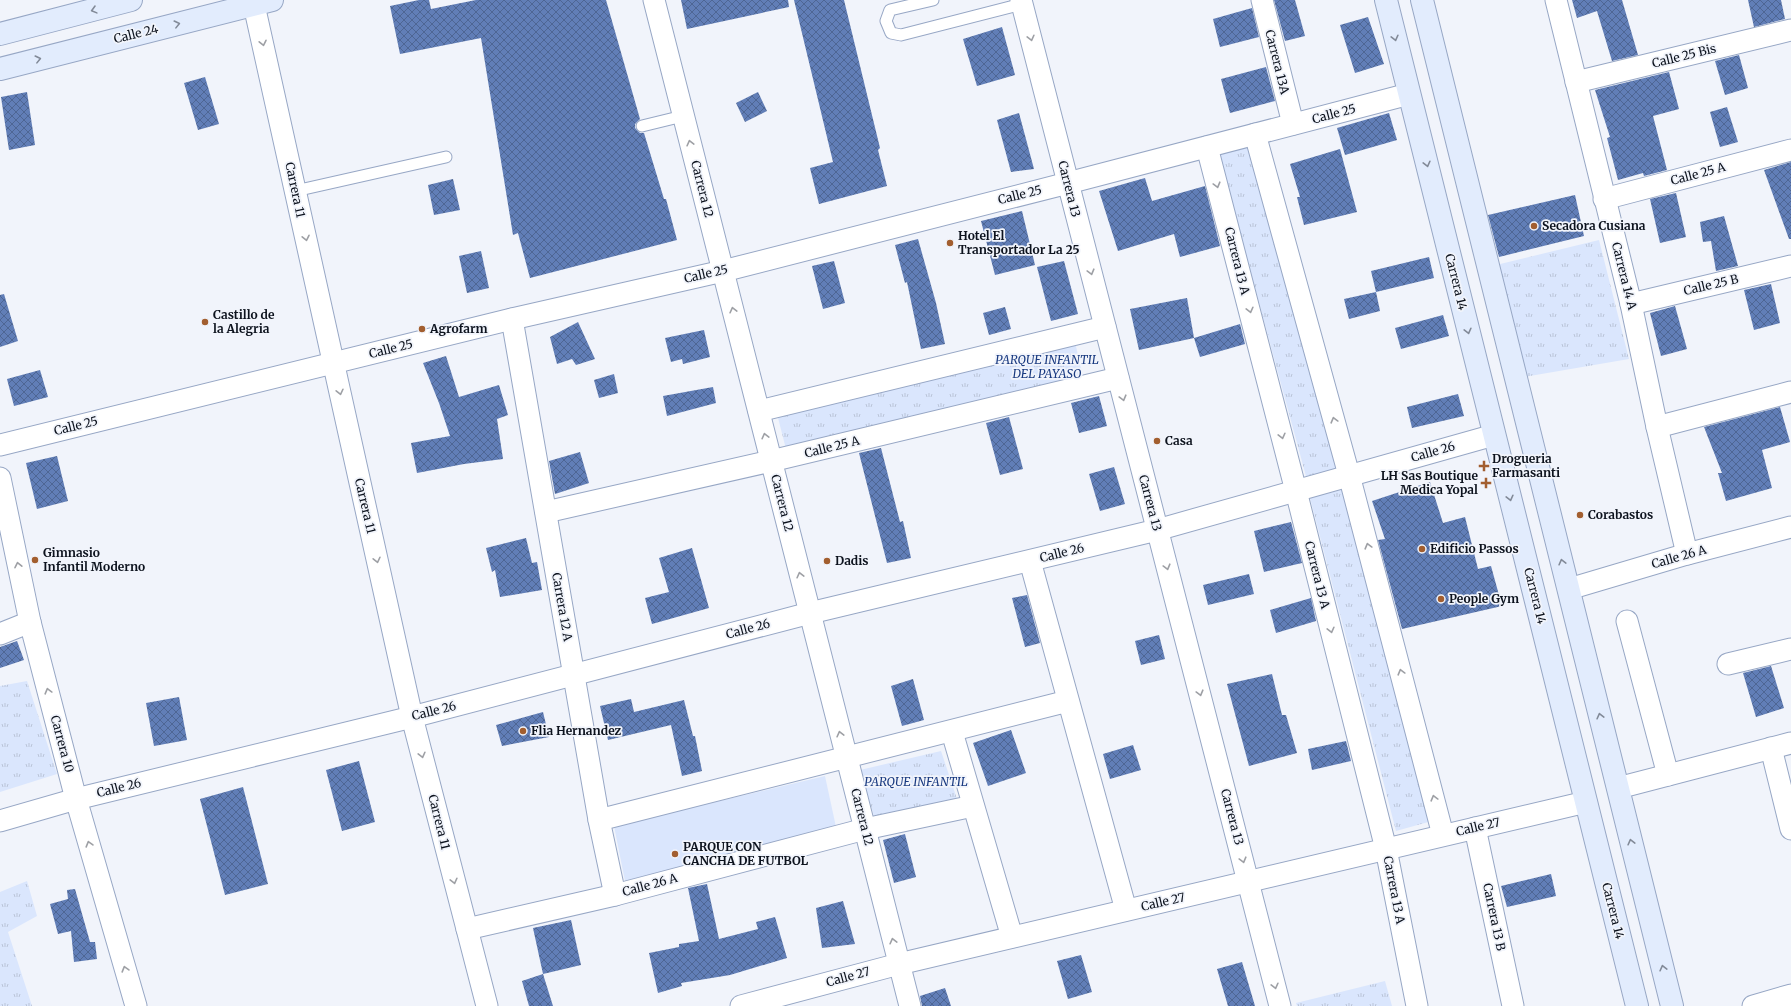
<svg xmlns="http://www.w3.org/2000/svg" width="1791" height="1006" viewBox="0 0 1791 1006" font-family="Merriweather,serif">
<defs>
<pattern id="grass-tufts" width="24" height="20" patternUnits="userSpaceOnUse"><rect width="24" height="20" fill="#dae6fd"/><path d="M3 7l-1-3M5 7V3M7 7l1-3M15 17l-1-3M17 17v-4M19 17l1-3" fill="none" stroke="#bac4d8"/></pattern>
<pattern id="building-cross-hatch" width="8" height="8" patternUnits="userSpaceOnUse"><rect width="8" height="8" fill="#617eb7"/><path d="M0 0l8 8M0 8l8-8" fill="none" stroke="#4e6694"/></pattern>
</defs>
<rect width="100%" height="100%" fill="#f1f4fb"/>
<!-- grass -->
<g fill="url(#grass-tufts)">
<path d="M 1252,142 L 1343,469 L 1307,480 L 1218,151 Z"/>
<path d="M 1599,240 L 1629,359 L 1524,377 L 1496,265 Z"/>
<path d="M 1075,342 L 1083,377 L 786,449 L 777,414 Z"/>
<path d="M 1345,489 L 1432,821 L 1396,831 L 1310,498 Z"/>
<path d="M 27,681 L 57,774 L 0,792 L 0,686 Z"/>
<path d="M 941,751 L 957,799 L 874,816 L 860,770 Z"/>
<path d="M 27,881 L 37,916 L 8,932 L 32,1006 L 0,1006 L 0,892 Z"/>
<path d="M 1385,981 L 1392,1006 L 1297,1006 L 1296,1003 Z"/>
</g>
<!-- garden -->
<path fill="#dae6fd" d="M 825,776 L 836,827 L 625,881 L 614,826 Z"/>
<!-- building -->
<g fill="url(#building-cross-hatch)">
<path d="M 419,0 L 429,0 L 431,9 L 476,0 L 606,0 L 640,119 L 635,124 L 635,128 L 640,133 L 644,133 L 664,199 L 666,199 L 677,240 L 530,278 L 518,233 L 513,235 L 481,38 L 400,54 L 390,6 Z"/>
<path d="M 681,0 L 788,0 L 789,7 L 687,29 Z"/>
<path d="M 794,0 L 844,0 L 880,148 L 878,150 L 887,186 L 819,204 L 810,168 L 833,162 Z"/>
<path d="M 1274,0 L 1295,0 L 1305,36 L 1285,41 Z"/>
<path d="M 1572,0 L 1622,0 L 1638,55 L 1612,61 L 1597,11 L 1577,18 Z"/>
<path d="M 1748,0 L 1781,0 L 1785,19 L 1754,27 Z"/>
<path d="M 1252,8 L 1259,37 L 1220,47 L 1213,19 Z"/>
<path d="M 1368,17 L 1384,64 L 1355,73 L 1340,25 Z"/>
<path d="M 1002,27 L 1015,75 L 977,86 L 963,39 Z"/>
<path d="M 1739,55 L 1748,88 L 1725,95 L 1715,61 Z"/>
<path d="M 1266,67 L 1275,101 L 1230,113 L 1221,79 Z"/>
<path d="M 1669,72 L 1679,109 L 1653,116 L 1667,170 L 1644,176 L 1643,173 L 1618,180 L 1607,138 L 1610,137 L 1595,90 Z"/>
<path d="M 205,77 L 219,124 L 198,130 L 184,83 Z"/>
<path d="M 27,92 L 35,145 L 9,150 L 1,97 Z"/>
<path d="M 758,92 L 767,111 L 745,122 L 736,103 Z"/>
<path d="M 1727,107 L 1738,142 L 1720,147 L 1710,112 Z"/>
<path d="M 1019,113 L 1034,169 L 1011,172 L 997,120 Z"/>
<path d="M 1389,113 L 1397,140 L 1345,155 L 1337,128 Z"/>
<path d="M 1340,149 L 1357,212 L 1304,225 L 1297,197 L 1300,197 L 1290,164 Z"/>
<path d="M 1791,162 L 1791,239 L 1789,239 L 1764,170 Z"/>
<path d="M 1145,178 L 1152,201 L 1205,186 L 1220,246 L 1180,257 L 1174,234 L 1118,251 L 1099,191 Z"/>
<path d="M 453,179 L 460,210 L 434,215 L 428,185 Z"/>
<path d="M 1676,193 L 1686,237 L 1660,243 L 1650,199 Z"/>
<path d="M 1575,195 L 1584,236 L 1499,257 L 1488,215 Z"/>
<path d="M 1022,211 L 1035,265 L 995,275 L 981,221 Z"/>
<path d="M 1724,216 L 1738,266 L 1716,271 L 1711,241 L 1703,242 L 1700,222 Z"/>
<path d="M 918,239 L 936,303 L 945,344 L 921,349 L 907,282 L 905,283 L 895,245 Z"/>
<path d="M 481,251 L 489,288 L 467,293 L 459,256 Z"/>
<path d="M 1429,257 L 1434,278 L 1376,292 L 1371,271 Z"/>
<path d="M 834,261 L 845,303 L 823,309 L 812,266 Z"/>
<path d="M 1064,261 L 1078,314 L 1051,321 L 1037,267 Z"/>
<path d="M 1771,284 L 1780,323 L 1754,330 L 1744,290 Z"/>
<path d="M 1376,292 L 1380,311 L 1349,319 L 1344,299 Z"/>
<path d="M 4,294 L 18,341 L 0,347 L 0,295 Z"/>
<path d="M 1187,298 L 1194,338 L 1139,350 L 1130,309 Z"/>
<path d="M 1675,306 L 1687,349 L 1661,356 L 1650,313 Z"/>
<path d="M 1005,307 L 1011,329 L 989,335 L 983,313 Z"/>
<path d="M 1443,315 L 1449,336 L 1401,349 L 1395,328 Z"/>
<path d="M 578,322 L 595,359 L 576,365 L 572,359 L 557,364 L 550,337 Z"/>
<path d="M 1240,324 L 1245,344 L 1200,357 L 1194,338 Z"/>
<path d="M 704,330 L 710,357 L 683,364 L 682,359 L 671,362 L 665,338 Z"/>
<path d="M 446,356 L 459,397 L 499,385 L 508,415 L 497,419 L 503,459 L 464,464 L 417,473 L 411,443 L 450,436 L 439,403 L 423,363 Z"/>
<path d="M 40,370 L 48,397 L 14,406 L 7,379 Z"/>
<path d="M 614,374 L 618,393 L 599,398 L 594,380 Z"/>
<path d="M 713,387 L 716,403 L 667,416 L 663,396 Z"/>
<path d="M 1458,394 L 1464,416 L 1412,428 L 1407,407 Z"/>
<path d="M 1099,396 L 1107,426 L 1079,433 L 1071,403 Z"/>
<path d="M 1780,407 L 1790,442 L 1762,450 L 1772,488 L 1726,501 L 1718,473 L 1722,473 L 1704,427 Z"/>
<path d="M 1009,417 L 1023,469 L 1000,475 L 986,423 Z"/>
<path d="M 881,448 L 900,522 L 903,521 L 911,558 L 887,563 L 859,453 Z"/>
<path d="M 580,452 L 589,483 L 555,494 L 549,461 Z"/>
<path d="M 57,456 L 68,501 L 37,509 L 26,463 Z"/>
<path d="M 1114,467 L 1125,504 L 1100,511 L 1089,474 Z"/>
<path d="M 1430,482 L 1443,523 L 1465,517 L 1478,569 L 1491,566 L 1502,606 L 1402,629 L 1378,540 L 1385,539 L 1372,501 Z"/>
<path d="M 1291,522 L 1302,563 L 1264,572 L 1254,531 Z"/>
<path d="M 526,538 L 532,563 L 537,562 L 542,590 L 500,597 L 495,570 L 492,572 L 486,548 Z"/>
<path d="M 692,548 L 709,608 L 652,624 L 645,598 L 669,592 L 659,558 Z"/>
<path d="M 1249,574 L 1254,594 L 1208,605 L 1203,585 Z"/>
<path d="M 1027,595 L 1040,643 L 1025,647 L 1012,598 Z"/>
<path d="M 1311,598 L 1316,621 L 1276,633 L 1270,610 Z"/>
<path d="M 1159,635 L 1165,659 L 1141,665 L 1135,641 Z"/>
<path d="M 17,641 L 24,660 L 0,668 L 0,647 Z"/>
<path d="M 1771,666 L 1784,708 L 1756,717 L 1743,673 Z"/>
<path d="M 1272,674 L 1282,715 L 1286,715 L 1297,753 L 1249,766 L 1227,684 Z"/>
<path d="M 913,679 L 924,720 L 902,726 L 891,686 Z"/>
<path d="M 179,697 L 187,740 L 154,746 L 146,703 Z"/>
<path d="M 631,699 L 634,712 L 684,700 L 693,736 L 695,736 L 702,771 L 682,776 L 671,725 L 608,740 L 600,706 Z"/>
<path d="M 543,712 L 549,737 L 502,746 L 496,725 Z"/>
<path d="M 1011,730 L 1026,773 L 988,786 L 973,743 Z"/>
<path d="M 1346,741 L 1351,761 L 1312,770 L 1308,749 Z"/>
<path d="M 1133,745 L 1141,770 L 1110,779 L 1103,754 Z"/>
<path d="M 359,761 L 375,822 L 342,831 L 326,770 Z"/>
<path d="M 243,787 L 268,884 L 225,895 L 200,799 Z"/>
<path d="M 905,834 L 916,877 L 894,883 L 883,840 Z"/>
<path d="M 1551,874 L 1556,896 L 1507,907 L 1501,886 Z"/>
<path d="M 707,884 L 719,939 L 758,929 L 756,922 L 775,917 L 787,958 L 730,975 L 681,983 L 682,986 L 658,993 L 649,953 L 679,947 L 679,944 L 699,941 L 688,888 Z"/>
<path d="M 75,889 L 90,942 L 95,942 L 97,959 L 74,962 L 71,931 L 58,934 L 50,904 L 68,899 L 67,890 Z"/>
<path d="M 843,901 L 855,944 L 822,948 L 816,908 Z"/>
<path d="M 571,920 L 581,965 L 543,974 L 533,928 Z"/>
<path d="M 1081,955 L 1092,992 L 1068,999 L 1057,961 Z"/>
<path d="M 1242,962 L 1255,1006 L 1228,1006 L 1217,969 Z"/>
<path d="M 543,974 L 553,1006 L 529,1006 L 522,981 Z"/>
<path d="M 945,988 L 951,1006 L 922,1006 L 920,996 Z"/>
</g>
<g fill="none" stroke-linecap="round" stroke-linejoin="round">
<defs>
<g id="lane">
<path d="M 933,0 L 890,10 L 886,21 L 891,33 L 901,35 L 1022,4"/>
<path d="M 642,126 L 683,116"/>
<path d="M 295,191 L 446,157"/>
</g>
<g id="street">
<path d="M 654,0 L 910,1006"/>
<path d="M 1021,0 L 1280,1006"/>
<path d="M 1262,0 L 1293,124"/>
<path d="M 1556,0 L 1631,304 L 1657,427 L 1687,554"/>
<path d="M 254,5 L 412,717 L 487,1006"/>
<path d="M 1576,82 L 1791,30"/>
<path d="M 1255,134 L 1349,475 L 1443,835"/>
<path d="M 1207,147 L 1296,491 L 1386,849 L 1417,1006"/>
<path d="M 1604,199 L 1791,150"/>
<path d="M 1631,304 L 1791,266"/>
<path d="M 512,319 L 599,820 L 615,895"/>
<path d="M 759,411 L 1105,327"/>
<path d="M 1657,427 L 1791,392"/>
<path d="M 0,445 L 512,319 L 723,271 L 1068,183 L 1409,94"/>
<path d="M 0,478 L 30,622 L 76,799 L 136,1006"/>
<path d="M 546,512 L 771,461 L 1118,378"/>
<path d="M 1030,561 L 1126,910"/>
<path d="M 1569,589 L 1687,554 L 1791,527"/>
<path d="M 1627,621 L 1668,775"/>
<path d="M 0,634 L 30,622"/>
<path d="M 1728,664 L 1791,649"/>
<path d="M 952,732 L 1012,937"/>
<path d="M 1771,748 L 1791,829"/>
<path d="M 1618,788 L 1791,743"/>
<path d="M 599,820 L 1068,701"/>
<path d="M 0,821 L 76,799 L 412,717 L 810,613 L 1157,530 L 1494,435"/>
<path d="M 1475,828 L 1513,1006"/>
<path d="M 467,929 L 615,895 L 865,829 L 973,806"/>
<path d="M 741,1006 L 899,964 L 1586,802"/>
<path d="M 1753,1006 L 1791,995"/>
</g>
<g id="secondary">
<path d="M 1386,0 L 1637,1006"/>
<path d="M 1422,0 L 1672,1006"/>
<path d="M 0,34 L 131,0"/>
<path d="M 0,69 L 272,0"/>
</g>
</defs>
<!-- lane casing -->
<use href="#lane" stroke="#97a7c5" stroke-width="13"/>
<!-- street casing -->
<use href="#street" stroke="#97a7c5" stroke-width="23"/>
<!-- secondary casing -->
<use href="#secondary" stroke="#97a7c5" stroke-width="24"/>
<!-- lane -->
<use href="#lane" stroke="#fff" stroke-width="11"/>
<!-- street -->
<use href="#street" stroke="#fff" stroke-width="21"/>
<!-- secondary -->
<use href="#secondary" stroke="#e2ecfd" stroke-width="22"/>
</g>
<!-- one-way arrows -->
<defs><path id="oneway-chevron" d="M-2-3.5L2.5 0L-2 3.5" fill="none" stroke-width="1.6" stroke-linecap="round" stroke-linejoin="round"/></defs>
<g stroke="#828a98">
<use href="#oneway-chevron" transform="translate(94 10) rotate(165)"/>
<use href="#oneway-chevron" transform="translate(177 24) rotate(-14)"/>
<use href="#oneway-chevron" transform="translate(1395 38) rotate(76)"/>
<use href="#oneway-chevron" transform="translate(38 59) rotate(-14)"/>
<use href="#oneway-chevron" transform="translate(1427 164) rotate(76)"/>
<use href="#oneway-chevron" transform="translate(1468 331) rotate(76)"/>
<use href="#oneway-chevron" transform="translate(1510 498) rotate(76)"/>
<use href="#oneway-chevron" transform="translate(1562 562) rotate(-104)"/>
<use href="#oneway-chevron" transform="translate(1600 716) rotate(-104)"/>
<use href="#oneway-chevron" transform="translate(1631 842) rotate(-104)"/>
<use href="#oneway-chevron" transform="translate(1663 968) rotate(-104)"/>
</g>
<g stroke="#9ea0a5">
<use href="#oneway-chevron" transform="translate(1031 38) rotate(76)"/>
<use href="#oneway-chevron" transform="translate(263 43) rotate(78)"/>
<use href="#oneway-chevron" transform="translate(690 143) rotate(-104)"/>
<use href="#oneway-chevron" transform="translate(1217 185) rotate(75)"/>
<use href="#oneway-chevron" transform="translate(306 238) rotate(78)"/>
<use href="#oneway-chevron" transform="translate(1091 272) rotate(75)"/>
<use href="#oneway-chevron" transform="translate(733 310) rotate(-104)"/>
<use href="#oneway-chevron" transform="translate(1250 310) rotate(76)"/>
<use href="#oneway-chevron" transform="translate(340 392) rotate(77)"/>
<use href="#oneway-chevron" transform="translate(1123 398) rotate(75)"/>
<use href="#oneway-chevron" transform="translate(1334 420) rotate(-105)"/>
<use href="#oneway-chevron" transform="translate(765 436) rotate(-104)"/>
<use href="#oneway-chevron" transform="translate(1282 436) rotate(76)"/>
<use href="#oneway-chevron" transform="translate(1368 546) rotate(-105)"/>
<use href="#oneway-chevron" transform="translate(377 560) rotate(77)"/>
<use href="#oneway-chevron" transform="translate(18 565) rotate(-102)"/>
<use href="#oneway-chevron" transform="translate(1167 567) rotate(75)"/>
<use href="#oneway-chevron" transform="translate(800 575) rotate(-104)"/>
<use href="#oneway-chevron" transform="translate(1331 630) rotate(76)"/>
<use href="#oneway-chevron" transform="translate(1401 672) rotate(-105)"/>
<use href="#oneway-chevron" transform="translate(48 691) rotate(-105)"/>
<use href="#oneway-chevron" transform="translate(1200 693) rotate(75)"/>
<use href="#oneway-chevron" transform="translate(840 734) rotate(-104)"/>
<use href="#oneway-chevron" transform="translate(422 755) rotate(76)"/>
<use href="#oneway-chevron" transform="translate(1434 798) rotate(-105)"/>
<use href="#oneway-chevron" transform="translate(89 844) rotate(-106)"/>
<use href="#oneway-chevron" transform="translate(1243 860) rotate(75)"/>
<use href="#oneway-chevron" transform="translate(454 881) rotate(76)"/>
<use href="#oneway-chevron" transform="translate(893 941) rotate(-104)"/>
<use href="#oneway-chevron" transform="translate(125 969) rotate(-106)"/>
<use href="#oneway-chevron" transform="translate(1275 986) rotate(76)"/>
</g>
<!-- markers -->
<g fill="#a25e2f" stroke="#f1f4fb" stroke-width="1.5">
<circle cx="1534" cy="226" r="4"/>
<circle cx="950" cy="243" r="4"/>
<circle cx="205" cy="322" r="4"/>
<circle cx="422" cy="329" r="4"/>
<circle cx="1157" cy="441" r="4"/>
<path d="M1482 460h4v4h4v4h-4v4h-4v-4h-4v-4h4z"/>
<path d="M1484 477h4v4h4v4h-4v4h-4v-4h-4v-4h4z"/>
<circle cx="1580" cy="515" r="4"/>
<circle cx="1422" cy="549" r="4"/>
<circle cx="35" cy="560" r="4"/>
<circle cx="827" cy="561" r="4"/>
<circle cx="1441" cy="599" r="4"/>
<circle cx="523" cy="731" r="4"/>
<circle cx="675" cy="854" r="4"/>
</g>
<g text-anchor="middle" stroke-width="3.5" stroke-linejoin="round" paint-order="stroke">
<!-- street labels -->
<g font-size="12" fill="#0c121d" stroke="#f1f4fb">
<text transform="translate(136 34) rotate(-14)" y="4">Calle 24</text>
<text transform="translate(1684 56) rotate(-14)" y="4">Calle 25 Bis</text>
<text transform="translate(1277 62) rotate(76)" y="4">Carrera 13A</text>
<text transform="translate(1334 114) rotate(-15)" y="4">Calle 25</text>
<text transform="translate(1698 174) rotate(-15)" y="4">Calle 25 A</text>
<text transform="translate(702 189) rotate(76)" y="4">Carrera 12</text>
<text transform="translate(1069 189) rotate(76)" y="4">Carrera 13</text>
<text transform="translate(295 190) rotate(78)" y="4">Carrera 11</text>
<text transform="translate(1020 195) rotate(-14)" y="4">Calle 25</text>
<text transform="translate(1237 261) rotate(76)" y="4">Carrera 13 A</text>
<text transform="translate(706 274) rotate(-13)" y="4">Calle 25</text>
<text transform="translate(1624 276) rotate(76)" y="4">Carrera 14 A</text>
<text transform="translate(1456 282) rotate(76)" y="4">Carrera 14</text>
<text transform="translate(1711 285) rotate(-13)" y="4">Calle 25 B</text>
<text transform="translate(391 349) rotate(-14)" y="4">Calle 25</text>
<text transform="translate(76 426) rotate(-14)" y="4">Calle 25</text>
<text transform="translate(832 447) rotate(-14)" y="4">Calle 25 A</text>
<text transform="translate(1433 452) rotate(-16)" y="4">Calle 26</text>
<text transform="translate(782 503) rotate(76)" y="4">Carrera 12</text>
<text transform="translate(1150 503) rotate(75)" y="4">Carrera 13</text>
<text transform="translate(365 506) rotate(77)" y="4">Carrera 11</text>
<text transform="translate(1062 553) rotate(-14)" y="4">Calle 26</text>
<text transform="translate(1679 557) rotate(-16)" y="4">Calle 26 A</text>
<text transform="translate(1317 575) rotate(76)" y="4">Carrera 13 A</text>
<text transform="translate(1535 596) rotate(76)" y="4">Carrera 14</text>
<text transform="translate(562 607) rotate(80)" y="4">Carrera 12 A</text>
<text transform="translate(748 629) rotate(-15)" y="4">Calle 26</text>
<text transform="translate(434 711) rotate(-14)" y="4">Calle 26</text>
<text transform="translate(62 744) rotate(75)" y="4">Carrera 10</text>
<text transform="translate(119 788) rotate(-14)" y="4">Calle 26</text>
<text transform="translate(862 817) rotate(76)" y="4">Carrera 12</text>
<text transform="translate(1232 817) rotate(75)" y="4">Carrera 13</text>
<text transform="translate(439 822) rotate(76)" y="4">Carrera 11</text>
<text transform="translate(1478 827) rotate(-13)" y="4">Calle 27</text>
<text transform="translate(650 885) rotate(-15)" y="4">Calle 26 A</text>
<text transform="translate(1394 890) rotate(79)" y="4">Carrera 13 A</text>
<text transform="translate(1163 902) rotate(-13)" y="4">Calle 27</text>
<text transform="translate(1613 911) rotate(76)" y="4">Carrera 14</text>
<text transform="translate(1494 917) rotate(78)" y="4">Carrera 13 B</text>
<text transform="translate(848 977) rotate(-15)" y="4">Calle 27</text>
</g>
<!-- poi labels -->
<g font-size="12" font-weight="bold" fill="#0c121d" stroke="#f1f4fb" text-anchor="start">
<text x="1542" y="230">Secadora Cusiana</text>
<text x="958" y="240">Hotel El<tspan x="958" dy="14">Transportador La 25</tspan></text>
<text x="213" y="319">Castillo de<tspan x="213" dy="14">la Alegria</tspan></text>
<text x="430" y="333">Agrofarm</text>
<text x="1165" y="445">Casa</text>
<text x="1492" y="463">Drogueria<tspan x="1492" dy="14">Farmasanti</tspan></text>
<text x="1478" y="480" text-anchor="end">LH Sas Boutique<tspan x="1478" dy="14">Medica Yopal</tspan></text>
<text x="1588" y="519">Corabastos</text>
<text x="1430" y="553">Edificio Passos</text>
<text x="43" y="557">Gimnasio<tspan x="43" dy="14">Infantil Moderno</tspan></text>
<text x="835" y="565">Dadis</text>
<text x="1449" y="603">People Gym</text>
<text x="531" y="735">Flia Hernandez</text>
<text x="683" y="851">PARQUE CON<tspan x="683" dy="14">CANCHA DE FUTBOL</tspan></text>
</g>
<!-- park labels -->
<g font-size="12" font-style="italic" fill="#193a80" stroke="#f1f4fb">
<text x="1047" y="364">PARQUE INFANTIL<tspan x="1047" dy="14">DEL PAYASO</tspan></text>
<text x="916" y="786">PARQUE INFANTIL</text>
</g>
</g>
</svg>
